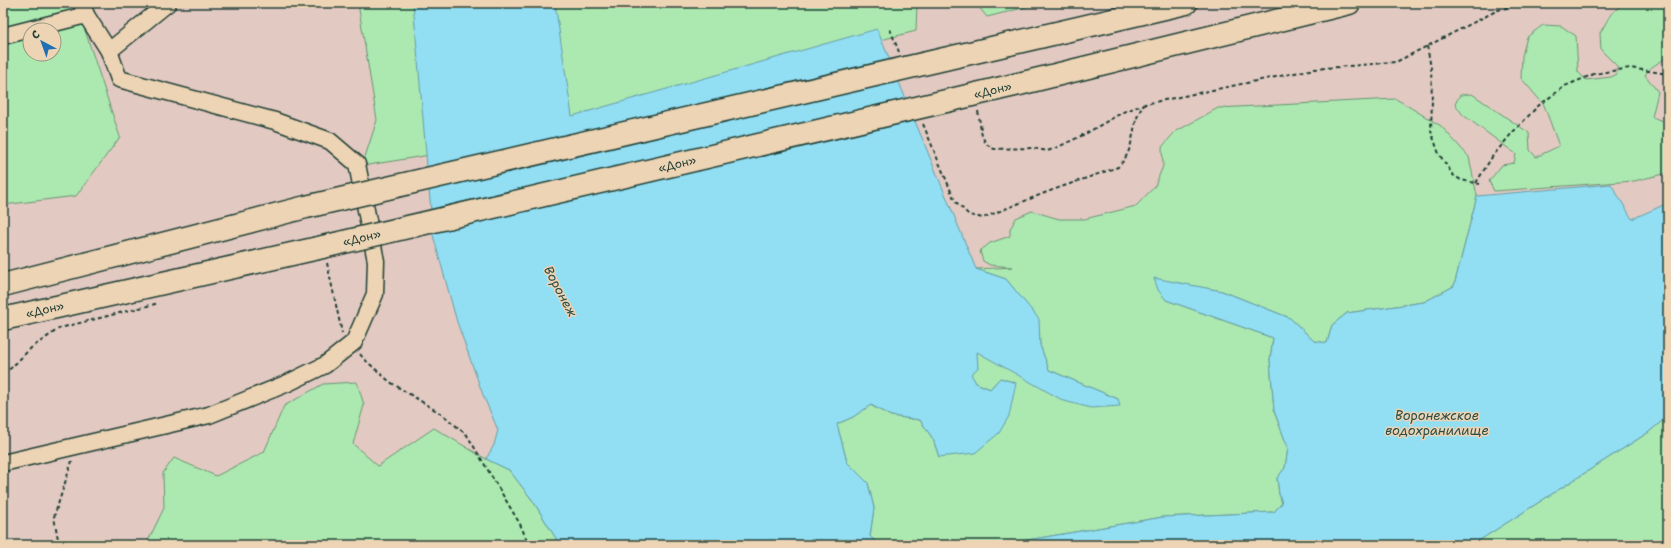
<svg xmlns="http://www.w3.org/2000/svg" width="1671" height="548" viewBox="0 0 1671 548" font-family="'Shantell Sans',sans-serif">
<rect width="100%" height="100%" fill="#e2cac2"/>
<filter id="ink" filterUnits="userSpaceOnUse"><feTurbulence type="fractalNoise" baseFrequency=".025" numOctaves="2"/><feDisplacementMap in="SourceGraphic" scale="8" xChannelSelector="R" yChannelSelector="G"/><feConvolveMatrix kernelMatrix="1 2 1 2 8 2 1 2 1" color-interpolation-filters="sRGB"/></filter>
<g filter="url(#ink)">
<!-- green -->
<g fill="#ace9b0" stroke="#669372" fill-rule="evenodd">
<path d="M 3,3 L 76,3 L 120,137 L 76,196 L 3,205 ZM 30,30 L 54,30 L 54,54 L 30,54 Z"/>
<path d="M 358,3 L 917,3 L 916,31 L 424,156 L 362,166 L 377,120 Z"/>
<path d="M 977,3 L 1042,3 L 987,17 L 978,6 Z"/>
<path d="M 1624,3 L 1668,3 L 1668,56 C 1659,64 1652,64 1645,75 L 1658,92 L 1652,117 L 1663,121 L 1668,119 L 1668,173 L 1634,181 L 1494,191 L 1489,181 L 1502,165 L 1514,163 L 1516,154 L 1463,115 L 1455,104 L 1460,95 L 1472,94 L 1529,133 L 1530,150 L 1536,157 L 1559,146 L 1544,105 L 1521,78 L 1522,56 L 1527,37 L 1543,25 L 1561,26 L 1576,36 L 1578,72 L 1586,80 L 1611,77 L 1617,74 L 1617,66 L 1601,50 L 1600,33 L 1611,14 Z"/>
<path d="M 1396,99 L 1441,126 L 1469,157 L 1477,196 L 1454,286 L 1424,302 L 1347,313 L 1332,325 L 1327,343 L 1314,341 L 1290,318 L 1222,291 L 1154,279 L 1166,300 L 1273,338 L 1270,360 L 1274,411 L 1288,448 L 1285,468 L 1277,478 L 1279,494 L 1282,503 L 1274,512 L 1163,517 L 998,545 L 878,545 L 870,536 L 874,508 L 868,483 L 847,462 L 837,424 L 853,417 L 870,405 L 891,416 L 920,420 L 933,439 L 939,457 L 1016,383 L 1000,378 L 990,389 L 976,383 L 970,374 L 977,351 L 1006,367 L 1118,399 L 1049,370 L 1040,345 L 1038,319 L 1006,279 L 976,269 L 1013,267 L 990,265 L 983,261 L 980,251 L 990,243 L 1010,236 L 1010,229 L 1016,218 L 1032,211 L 1059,219 L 1085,219 L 1136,206 L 1155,186 L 1163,166 L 1162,147 L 1175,132 L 1218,108 Z"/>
<path d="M 357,382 L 364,405 L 353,444 L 378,466 L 434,428 L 486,459 L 509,470 L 533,501 L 560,545 L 146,545 L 164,508 L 163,473 L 174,458 L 216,476 L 264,452 L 284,406 L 323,384 Z"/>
<path d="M 1668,416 L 1668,545 L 1472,545 L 1649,432 Z"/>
</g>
<!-- water -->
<g fill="#92def3" stroke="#649ea7">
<path d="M 413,3 L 555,3 L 572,116 L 877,29 L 976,269 L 1006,279 L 1039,319 L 1040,345 L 1049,370 L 1118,399 L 1120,406 L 1091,408 L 1064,401 L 977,352 L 978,368 L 971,374 L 976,383 L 990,389 L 1000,378 L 1016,383 L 1009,416 L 999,433 L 975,453 L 939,457 L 933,439 L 920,420 L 891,416 L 871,405 L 853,417 L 837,424 L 847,462 L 868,483 L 874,508 L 870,536 L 878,545 L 560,545 L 533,501 L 509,470 L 486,459 L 494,445 L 498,430 L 483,395 L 457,322 L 433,235 Z"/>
<path d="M 1611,184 L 1632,219 L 1668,203 L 1668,416 L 1649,432 L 1472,545 L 998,545 L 1163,517 L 1274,512 L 1282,503 L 1279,494 L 1277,478 L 1285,468 L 1288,448 L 1274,411 L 1270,360 L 1273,338 L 1166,300 L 1158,290 L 1154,278 L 1222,291 L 1290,318 L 1314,341 L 1327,343 L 1332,325 L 1347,313 L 1424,302 L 1454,286 L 1477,196 Z"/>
</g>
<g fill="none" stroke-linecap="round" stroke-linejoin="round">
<defs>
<g id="minor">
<path d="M 3,36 L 86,15"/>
<path d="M 109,51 L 168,3"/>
<path d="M 3,463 L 209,415 L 288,383 L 325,365 L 354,342 L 375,294 L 376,261 L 357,164 L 330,141 L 275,121 L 119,79 L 109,51 L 86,15 L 82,3"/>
</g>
<g id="highway">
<path d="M 1009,44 L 1186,3"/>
<path d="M 1019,84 L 1349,3"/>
<path d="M 3,285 L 306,207"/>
<path id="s1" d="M 3,319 L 314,249"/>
</g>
</defs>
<!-- minor casing -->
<use href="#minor" stroke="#1f3d34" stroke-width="19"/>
<!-- highway casing -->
<use href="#highway" stroke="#1f3d34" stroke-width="25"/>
<!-- path -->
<g stroke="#1f3d34" stroke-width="2" stroke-dasharray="4 3" stroke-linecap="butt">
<path d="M 890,29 L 899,52"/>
<path d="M 1427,46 L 1431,68 L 1432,100 L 1431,131 L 1439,154 L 1453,175 L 1461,180 L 1480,184"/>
<path d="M 978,111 L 982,136 L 986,144 L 994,149 L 1033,148 L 1047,151 L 1056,148 L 1085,134 L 1123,112 L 1145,104"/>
<path d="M 923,124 L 955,201 L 969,215 L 983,218 L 1047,192 L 1118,167 C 1138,148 1129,121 1145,104 L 1314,69 L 1396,62 L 1498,10 L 1525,3"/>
<path d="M 1476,183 L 1492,157 L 1512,133 L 1538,106 L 1565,86 L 1594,74 L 1630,68 L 1668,74"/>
<path d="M 327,263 L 342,333"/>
<path d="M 360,354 L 363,358 L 390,382 L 443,415 L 467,435 L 520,524 L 529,545"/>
<path d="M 3,373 L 11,368 L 31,348 L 60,328 L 159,303"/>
<path d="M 59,545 L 54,517 L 72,461"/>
</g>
<!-- minor -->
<use href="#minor" stroke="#ecd4b4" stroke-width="16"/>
<!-- highway -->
<use href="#highway" stroke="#ecd4b4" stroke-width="22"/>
<defs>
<g id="highway-bridge">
<path d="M 306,207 L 1009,44"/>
<path id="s2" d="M 314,249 L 1019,84"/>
</g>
</defs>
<!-- highway-bridge casing -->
<use href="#highway-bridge" stroke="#1f3d34" stroke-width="25" stroke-linecap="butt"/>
<!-- highway-bridge -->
<use href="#highway-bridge" stroke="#ecd4b4" stroke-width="22"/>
</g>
</g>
<g text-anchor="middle" stroke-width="3" stroke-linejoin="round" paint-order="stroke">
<!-- street labels -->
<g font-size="12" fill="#1f3d34" stroke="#ecd4b4">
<text dy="4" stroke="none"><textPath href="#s2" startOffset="697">«Дон»</textPath></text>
<text dy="4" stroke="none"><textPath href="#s2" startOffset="373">«Дон»</textPath></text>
<text dy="4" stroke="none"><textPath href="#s2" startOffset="49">«Дон»</textPath></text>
<text dy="4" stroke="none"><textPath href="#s1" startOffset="43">«Дон»</textPath></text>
</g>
<!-- water labels -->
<g font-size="13" font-style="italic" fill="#2a4d47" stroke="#ecd4b4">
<text transform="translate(561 291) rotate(62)" y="5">Воронеж</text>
<text x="1437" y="420">Воронежское<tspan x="1437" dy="15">водохранилище</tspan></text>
</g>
</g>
<!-- margin -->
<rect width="1671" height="548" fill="none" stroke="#ecd4b4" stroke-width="16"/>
<rect x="8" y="8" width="1655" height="532" fill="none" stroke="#1f3d34" stroke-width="1.5" filter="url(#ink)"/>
<!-- north arrow -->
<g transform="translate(42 42) rotate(319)"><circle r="19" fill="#ecd4b4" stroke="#9a9881"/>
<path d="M0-3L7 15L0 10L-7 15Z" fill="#1f6fb2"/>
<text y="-6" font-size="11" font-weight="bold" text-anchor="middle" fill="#1f3d34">С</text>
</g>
</svg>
